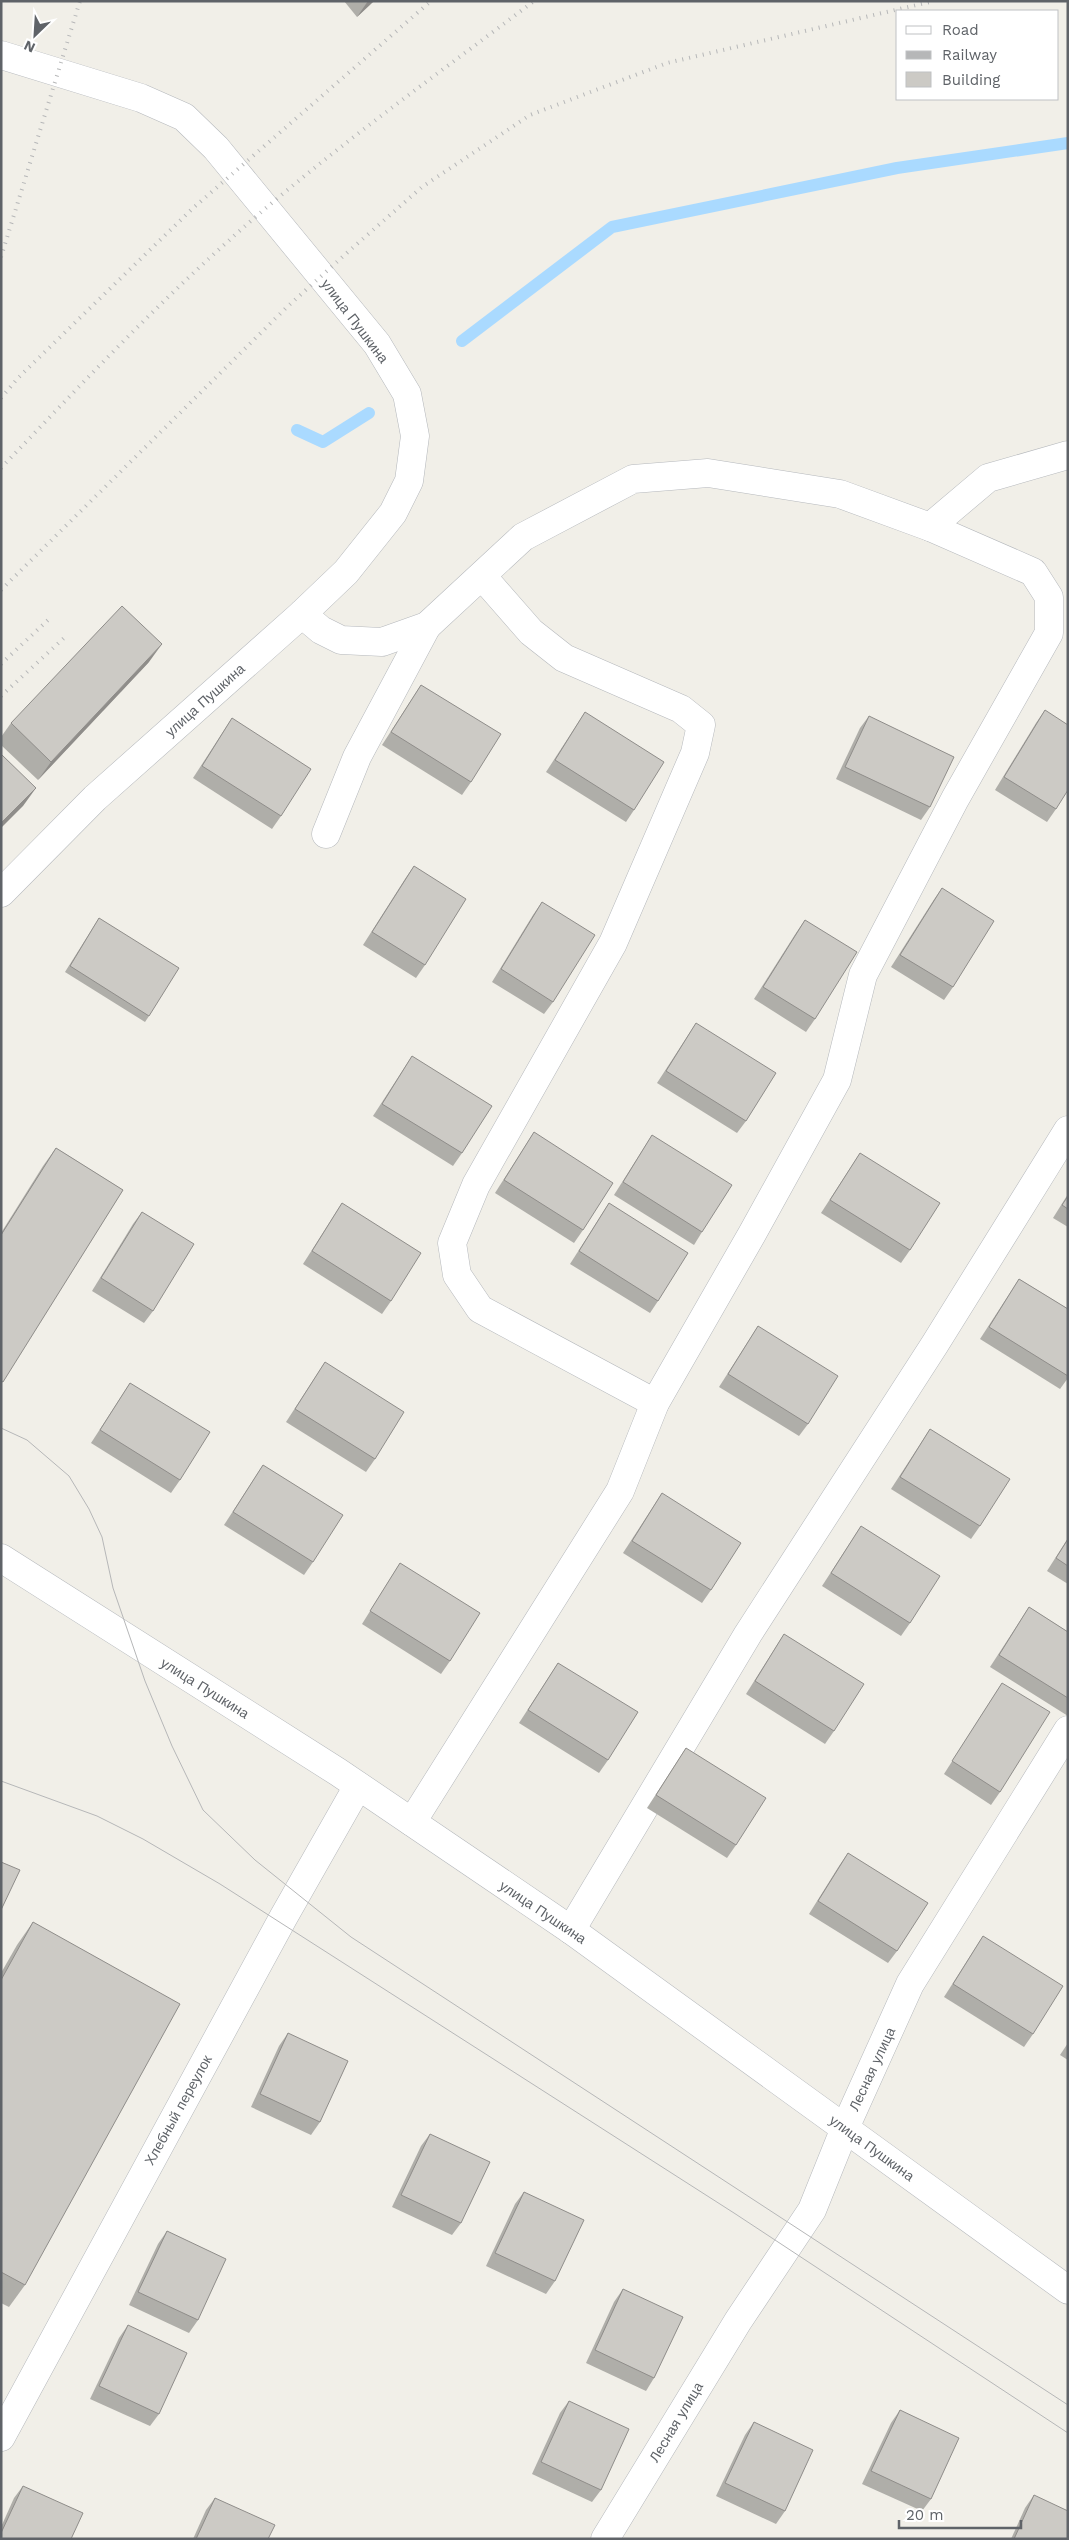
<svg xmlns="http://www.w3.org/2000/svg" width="1069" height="2540" viewBox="0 0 1069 2540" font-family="'Work Sans',sans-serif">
<rect width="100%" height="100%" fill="#f1efe8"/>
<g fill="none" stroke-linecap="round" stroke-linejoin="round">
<!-- stream -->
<g stroke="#aadaff" stroke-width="12">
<path d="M 462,341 L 612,227 L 897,168 L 1068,143"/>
<path d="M 297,430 L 323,442 L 369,413"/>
</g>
<defs>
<g id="minor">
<path d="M 1,55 L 141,98 L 184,117 L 216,148 L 377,344 L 407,394 L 415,436 L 409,481 L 393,513 L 346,572 L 302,614 L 95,798 L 1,893"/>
<path d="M 482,576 L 531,632 L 564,658 L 681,709 L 701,725 L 695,753 L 613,943 L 476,1185 L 452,1243 L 457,1275 L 480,1309 L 655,1403"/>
<path d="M 302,614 L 321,630 L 341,640 L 382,642 L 427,626 L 523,537 L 633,479 L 708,473 L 840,494 L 930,527 L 988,478 L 1068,455"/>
<path d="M 326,834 L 357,757 L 427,626"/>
<path d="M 1,1558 L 338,1772 L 571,1930 L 1068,2290"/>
<path d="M 412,1822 L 620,1491 L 655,1403 L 752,1234 L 837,1080 L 863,975 L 955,799 L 1049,633 L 1049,597 L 1033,572 L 930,527"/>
<path d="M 571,1930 L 748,1634 L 935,1344 L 1068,1130"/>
<path d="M 1,2437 L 283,1918 L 358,1786"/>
<path d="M 605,2539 L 738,2321 L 812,2210 L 845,2128 L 910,1984 L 1068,1730"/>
</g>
</defs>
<!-- minor casing -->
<use href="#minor" stroke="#b5b8bc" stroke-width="29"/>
<!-- minor -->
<use href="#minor" stroke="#fff" stroke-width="28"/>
<!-- tram -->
<g stroke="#b6b7b8" stroke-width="1">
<path d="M 1,1428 L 27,1440 L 69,1476 L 89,1509 L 102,1537 L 113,1588 L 145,1681 L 172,1746 L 203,1810 L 255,1860 L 351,1937 L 1068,2405"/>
<path d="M 1,1781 L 97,1816 L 143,1839 L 220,1884 L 734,2213 L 1068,2433"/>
</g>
<!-- rail -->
<g stroke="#b6b7b8" stroke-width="4" stroke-dasharray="1 6" stroke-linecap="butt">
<path d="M 1,257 L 80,1"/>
<path d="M 1,398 L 18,378 L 192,209 L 431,1"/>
<path d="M 1,468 C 74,392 147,314 225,244 C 322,156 430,80 534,1"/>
<path d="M 1,590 L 287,307 L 349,251 L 422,187 L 530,115 L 667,63 L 934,1"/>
<path d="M 1,664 L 48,620"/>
<path d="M 1,696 L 64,638"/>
</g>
</g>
<!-- wall -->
<g fill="#afaea9">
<path d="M 344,1 L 374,1 L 357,17 Z"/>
<path d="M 149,662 L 38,780 L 1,745 L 1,737 L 11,723 Z"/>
<path d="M 421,685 L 471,782 L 462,795 L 382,745 Z"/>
<path d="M 1045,710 L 1056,809 L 1047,822 L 995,790 L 1036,723 Z"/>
<path d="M 585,712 L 634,810 L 626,822 L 546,772 Z"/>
<path d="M 869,716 L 930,807 L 921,820 L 836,779 L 860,728 Z"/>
<path d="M 232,718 L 281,816 L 272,829 L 193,778 Z"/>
<path d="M 414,866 L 425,965 L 416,978 L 363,945 L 405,879 Z"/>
<path d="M 942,888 L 953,987 L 944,1000 L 891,967 L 933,901 Z"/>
<path d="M 542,902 L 553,1002 L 544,1014 L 492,982 L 533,915 Z"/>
<path d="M 99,918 L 149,1016 L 145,1022 L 65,972 Z"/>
<path d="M 805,920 L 815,1019 L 806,1032 L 754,999 L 796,933 Z"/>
<path d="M 696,1023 L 746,1121 L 737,1133 L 657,1083 Z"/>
<path d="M 412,1056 L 462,1153 L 453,1166 L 373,1116 Z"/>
<path d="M 534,1132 L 583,1230 L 574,1243 L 495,1193 Z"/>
<path d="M 652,1135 L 702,1232 L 694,1245 L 614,1195 Z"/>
<path d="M 56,1148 L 123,1190 L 1,1384 L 1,1233 L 43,1166 Z"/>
<path d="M 860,1153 L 910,1250 L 901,1263 L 821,1213 Z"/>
<path d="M 1068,1194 L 1068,1227 L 1053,1218 Z"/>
<path d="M 342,1203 L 391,1301 L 382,1314 L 303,1264 Z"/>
<path d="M 609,1203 L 658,1301 L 650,1313 L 570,1264 Z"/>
<path d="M 142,1212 L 153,1311 L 144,1323 L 92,1291 L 133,1224 Z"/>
<path d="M 1019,1279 L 1068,1309 L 1068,1378 L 1060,1389 L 980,1339 Z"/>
<path d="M 758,1326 L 808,1424 L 799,1436 L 719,1387 Z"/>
<path d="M 325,1362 L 375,1459 L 366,1472 L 286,1422 Z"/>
<path d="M 130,1383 L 180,1480 L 171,1493 L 91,1443 Z"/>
<path d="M 930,1429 L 980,1526 L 971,1539 L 891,1489 Z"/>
<path d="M 263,1465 L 313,1562 L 304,1575 L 224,1525 Z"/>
<path d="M 662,1493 L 711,1590 L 702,1603 L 623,1553 Z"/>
<path d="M 861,1526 L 910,1623 L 901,1636 L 822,1586 Z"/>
<path d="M 1068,1538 L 1068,1584 L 1047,1571 Z"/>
<path d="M 400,1563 L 450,1661 L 441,1674 L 362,1624 Z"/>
<path d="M 1029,1607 L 1068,1632 L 1068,1716 L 990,1667 Z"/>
<path d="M 784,1634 L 834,1731 L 825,1744 L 746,1694 Z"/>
<path d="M 558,1663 L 608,1760 L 599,1773 L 519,1723 Z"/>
<path d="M 1002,1683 L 1000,1792 L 991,1805 L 944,1774 Z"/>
<path d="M 686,1748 L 736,1845 L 727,1858 L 647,1808 Z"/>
<path d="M 848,1853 L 897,1951 L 888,1963 L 809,1914 L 839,1866 Z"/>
<path d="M 33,1922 L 25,2285 L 9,2307 L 1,2303 L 1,1973 L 17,1945 Z"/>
<path d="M 983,1936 L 1033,2034 L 1024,2047 L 944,1997 Z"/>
<path d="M 288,2033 L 320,2122 L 311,2135 L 251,2107 L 279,2046 Z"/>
<path d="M 1068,2043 L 1068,2060 L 1060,2055 Z"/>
<path d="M 430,2134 L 461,2223 L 452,2235 L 392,2207 L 421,2146 Z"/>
<path d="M 524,2192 L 555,2281 L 546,2294 L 486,2266 L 515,2204 Z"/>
<path d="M 167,2231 L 198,2320 L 189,2333 L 129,2305 L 158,2244 Z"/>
<path d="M 623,2289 L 654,2378 L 646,2391 L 586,2363 L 614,2302 Z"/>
<path d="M 128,2325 L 159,2414 L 150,2426 L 90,2399 L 119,2338 Z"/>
<path d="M 569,2401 L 601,2490 L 592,2502 L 532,2474 L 560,2413 Z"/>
<path d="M 900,2410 L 931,2499 L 922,2511 L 862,2484 L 891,2423 Z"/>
<path d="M 754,2422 L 785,2511 L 776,2524 L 716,2496 L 745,2435 Z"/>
<path d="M 23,2486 L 1,2539 L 1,2527 L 14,2498 Z"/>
<path d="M 1034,2495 L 1068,2539 L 1011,2539 L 1025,2508 Z"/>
<path d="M 215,2498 L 268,2539 L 193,2539 L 206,2510 Z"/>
</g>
<!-- shaded-wall -->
<g fill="#8f8d8a">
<path d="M 368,1 L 374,1 L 357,17 Z"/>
<path d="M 162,644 L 149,662 L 38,780 L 51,762 Z"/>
<path d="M 36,788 L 23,806 L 1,828 L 1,823 Z"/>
</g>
<!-- building -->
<g fill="#cccac5" stroke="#8f8d8a">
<path d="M 122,606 L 162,644 L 51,762 L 11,723 Z"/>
<path d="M 421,685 L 501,734 L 471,782 L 391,732 Z"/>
<path d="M 1045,710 L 1068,725 L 1068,790 L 1056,809 L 1004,777 Z"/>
<path d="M 585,712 L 664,762 L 634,810 L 555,760 Z"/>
<path d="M 869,716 L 954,757 L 930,807 L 845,767 Z"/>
<path d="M 232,718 L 311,769 L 281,816 L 202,766 Z"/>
<path d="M 1,754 L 36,788 L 1,823 Z"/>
<path d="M 414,866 L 466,899 L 425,965 L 372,932 Z"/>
<path d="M 942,888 L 994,921 L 953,987 L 900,955 Z"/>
<path d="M 542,902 L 595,935 L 553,1002 L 501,969 Z"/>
<path d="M 99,918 L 179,968 L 149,1016 L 70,966 Z"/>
<path d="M 805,920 L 857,952 L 815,1019 L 763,987 Z"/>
<path d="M 696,1023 L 776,1073 L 746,1121 L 666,1071 Z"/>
<path d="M 412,1056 L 492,1106 L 462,1153 L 382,1104 Z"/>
<path d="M 534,1132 L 613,1183 L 583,1230 L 504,1180 Z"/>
<path d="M 652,1135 L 732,1185 L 702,1232 L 623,1182 Z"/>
<path d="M 56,1148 L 123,1190 L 3,1382 L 1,1381 L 1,1235 Z"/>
<path d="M 860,1153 L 940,1203 L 910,1250 L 830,1200 Z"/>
<path d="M 1068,1196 L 1068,1209 L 1062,1205 Z"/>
<path d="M 342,1203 L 421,1253 L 391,1301 L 312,1251 Z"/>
<path d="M 609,1203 L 688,1253 L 658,1301 L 579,1251 Z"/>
<path d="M 142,1212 L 194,1244 L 153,1311 L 101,1278 Z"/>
<path d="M 1019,1279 L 1068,1309 L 1068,1376 L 989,1327 Z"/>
<path d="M 758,1326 L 838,1376 L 808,1424 L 728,1374 Z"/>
<path d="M 325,1362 L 404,1412 L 375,1459 L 295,1409 Z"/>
<path d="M 130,1383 L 210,1432 L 180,1480 L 100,1430 Z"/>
<path d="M 930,1429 L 1010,1479 L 980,1526 L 900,1477 Z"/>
<path d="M 263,1465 L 343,1515 L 313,1562 L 233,1512 Z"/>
<path d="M 662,1493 L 741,1543 L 711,1590 L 632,1541 Z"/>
<path d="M 861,1526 L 940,1576 L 910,1623 L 831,1573 Z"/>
<path d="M 1068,1539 L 1068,1566 L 1056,1558 Z"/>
<path d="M 400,1563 L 480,1613 L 450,1661 L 370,1611 Z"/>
<path d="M 1029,1607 L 1068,1632 L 1068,1698 L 999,1655 Z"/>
<path d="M 784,1634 L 864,1684 L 834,1731 L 755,1681 Z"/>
<path d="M 558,1663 L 638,1712 L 608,1760 L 528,1710 Z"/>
<path d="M 1002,1683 L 1050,1712 L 1000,1792 L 952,1761 Z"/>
<path d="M 686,1748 L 766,1798 L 736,1845 L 656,1795 Z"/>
<path d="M 848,1853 L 928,1903 L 897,1951 L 818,1901 Z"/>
<path d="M 1,1862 L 20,1870 L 1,1910 Z"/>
<path d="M 33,1922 L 180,2004 L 25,2285 L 1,2272 L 1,1980 Z"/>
<path d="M 983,1936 L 1063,1986 L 1033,2034 L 953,1984 Z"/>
<path d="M 288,2033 L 348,2061 L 320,2122 L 260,2094 Z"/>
<path d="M 430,2134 L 490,2162 L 461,2223 L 401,2195 Z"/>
<path d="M 524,2192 L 584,2220 L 555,2281 L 495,2253 Z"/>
<path d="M 167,2231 L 226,2259 L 198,2320 L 138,2292 Z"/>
<path d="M 623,2289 L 683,2317 L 654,2378 L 595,2350 Z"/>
<path d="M 128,2325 L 187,2353 L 159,2414 L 99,2386 Z"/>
<path d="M 569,2401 L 629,2429 L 601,2490 L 541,2462 Z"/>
<path d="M 900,2410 L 959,2438 L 931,2499 L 871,2471 Z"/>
<path d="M 754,2422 L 813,2450 L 785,2511 L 725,2483 Z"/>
<path d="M 23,2486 L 83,2513 L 71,2539 L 1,2539 L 1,2533 Z"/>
<path d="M 1034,2495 L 1068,2511 L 1068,2539 L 1014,2539 Z"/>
<path d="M 215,2498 L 275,2525 L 268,2539 L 196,2539 Z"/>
</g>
<g text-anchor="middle" stroke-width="4" stroke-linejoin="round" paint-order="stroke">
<!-- street labels -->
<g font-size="14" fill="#5f6368" stroke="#fff">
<text transform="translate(355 321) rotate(53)" y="5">улица Пушкина</text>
<text transform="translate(205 700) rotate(-42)" y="5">улица Пушкина</text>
<text transform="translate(205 1688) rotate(32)" y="5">улица Пушкина</text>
<text transform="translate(543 1912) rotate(34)" y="5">улица Пушкина</text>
<text transform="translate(872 2069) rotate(-65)" y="5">Лесная улица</text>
<text transform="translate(178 2110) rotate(-61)" y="5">Хлебный переулок</text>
<text transform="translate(872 2148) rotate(36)" y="5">улица Пушкина</text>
<text transform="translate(676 2422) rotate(-59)" y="5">Лесная улица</text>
</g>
</g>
<!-- border -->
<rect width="1069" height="2540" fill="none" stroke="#5f6368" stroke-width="5"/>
<!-- legend -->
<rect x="896" y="10" width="162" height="90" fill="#ffffff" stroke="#bfc1c3"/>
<rect x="906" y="26" width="25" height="8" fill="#ffffff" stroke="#bfc1c3"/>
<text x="942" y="35" font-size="15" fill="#5f6368">Road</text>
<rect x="906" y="51" width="25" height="8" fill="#b6b7b8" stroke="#bfc1c3"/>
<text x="942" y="60" font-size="15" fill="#5f6368">Railway</text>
<rect x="906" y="72" width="25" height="15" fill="#cccac5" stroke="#bfc1c3"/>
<text x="942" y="85" font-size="15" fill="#5f6368">Building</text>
<!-- north arrow -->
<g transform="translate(35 35) rotate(205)" stroke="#ffffff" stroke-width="4" paint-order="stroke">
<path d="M0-4L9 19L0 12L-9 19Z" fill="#5f6368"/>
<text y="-8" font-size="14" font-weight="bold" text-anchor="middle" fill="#5f6368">N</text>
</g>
<!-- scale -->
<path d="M899 2520v8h122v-8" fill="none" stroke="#5f6368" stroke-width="2.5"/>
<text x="906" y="2520" font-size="15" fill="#5f6368" stroke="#ffffff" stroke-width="4" paint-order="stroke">20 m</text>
</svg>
